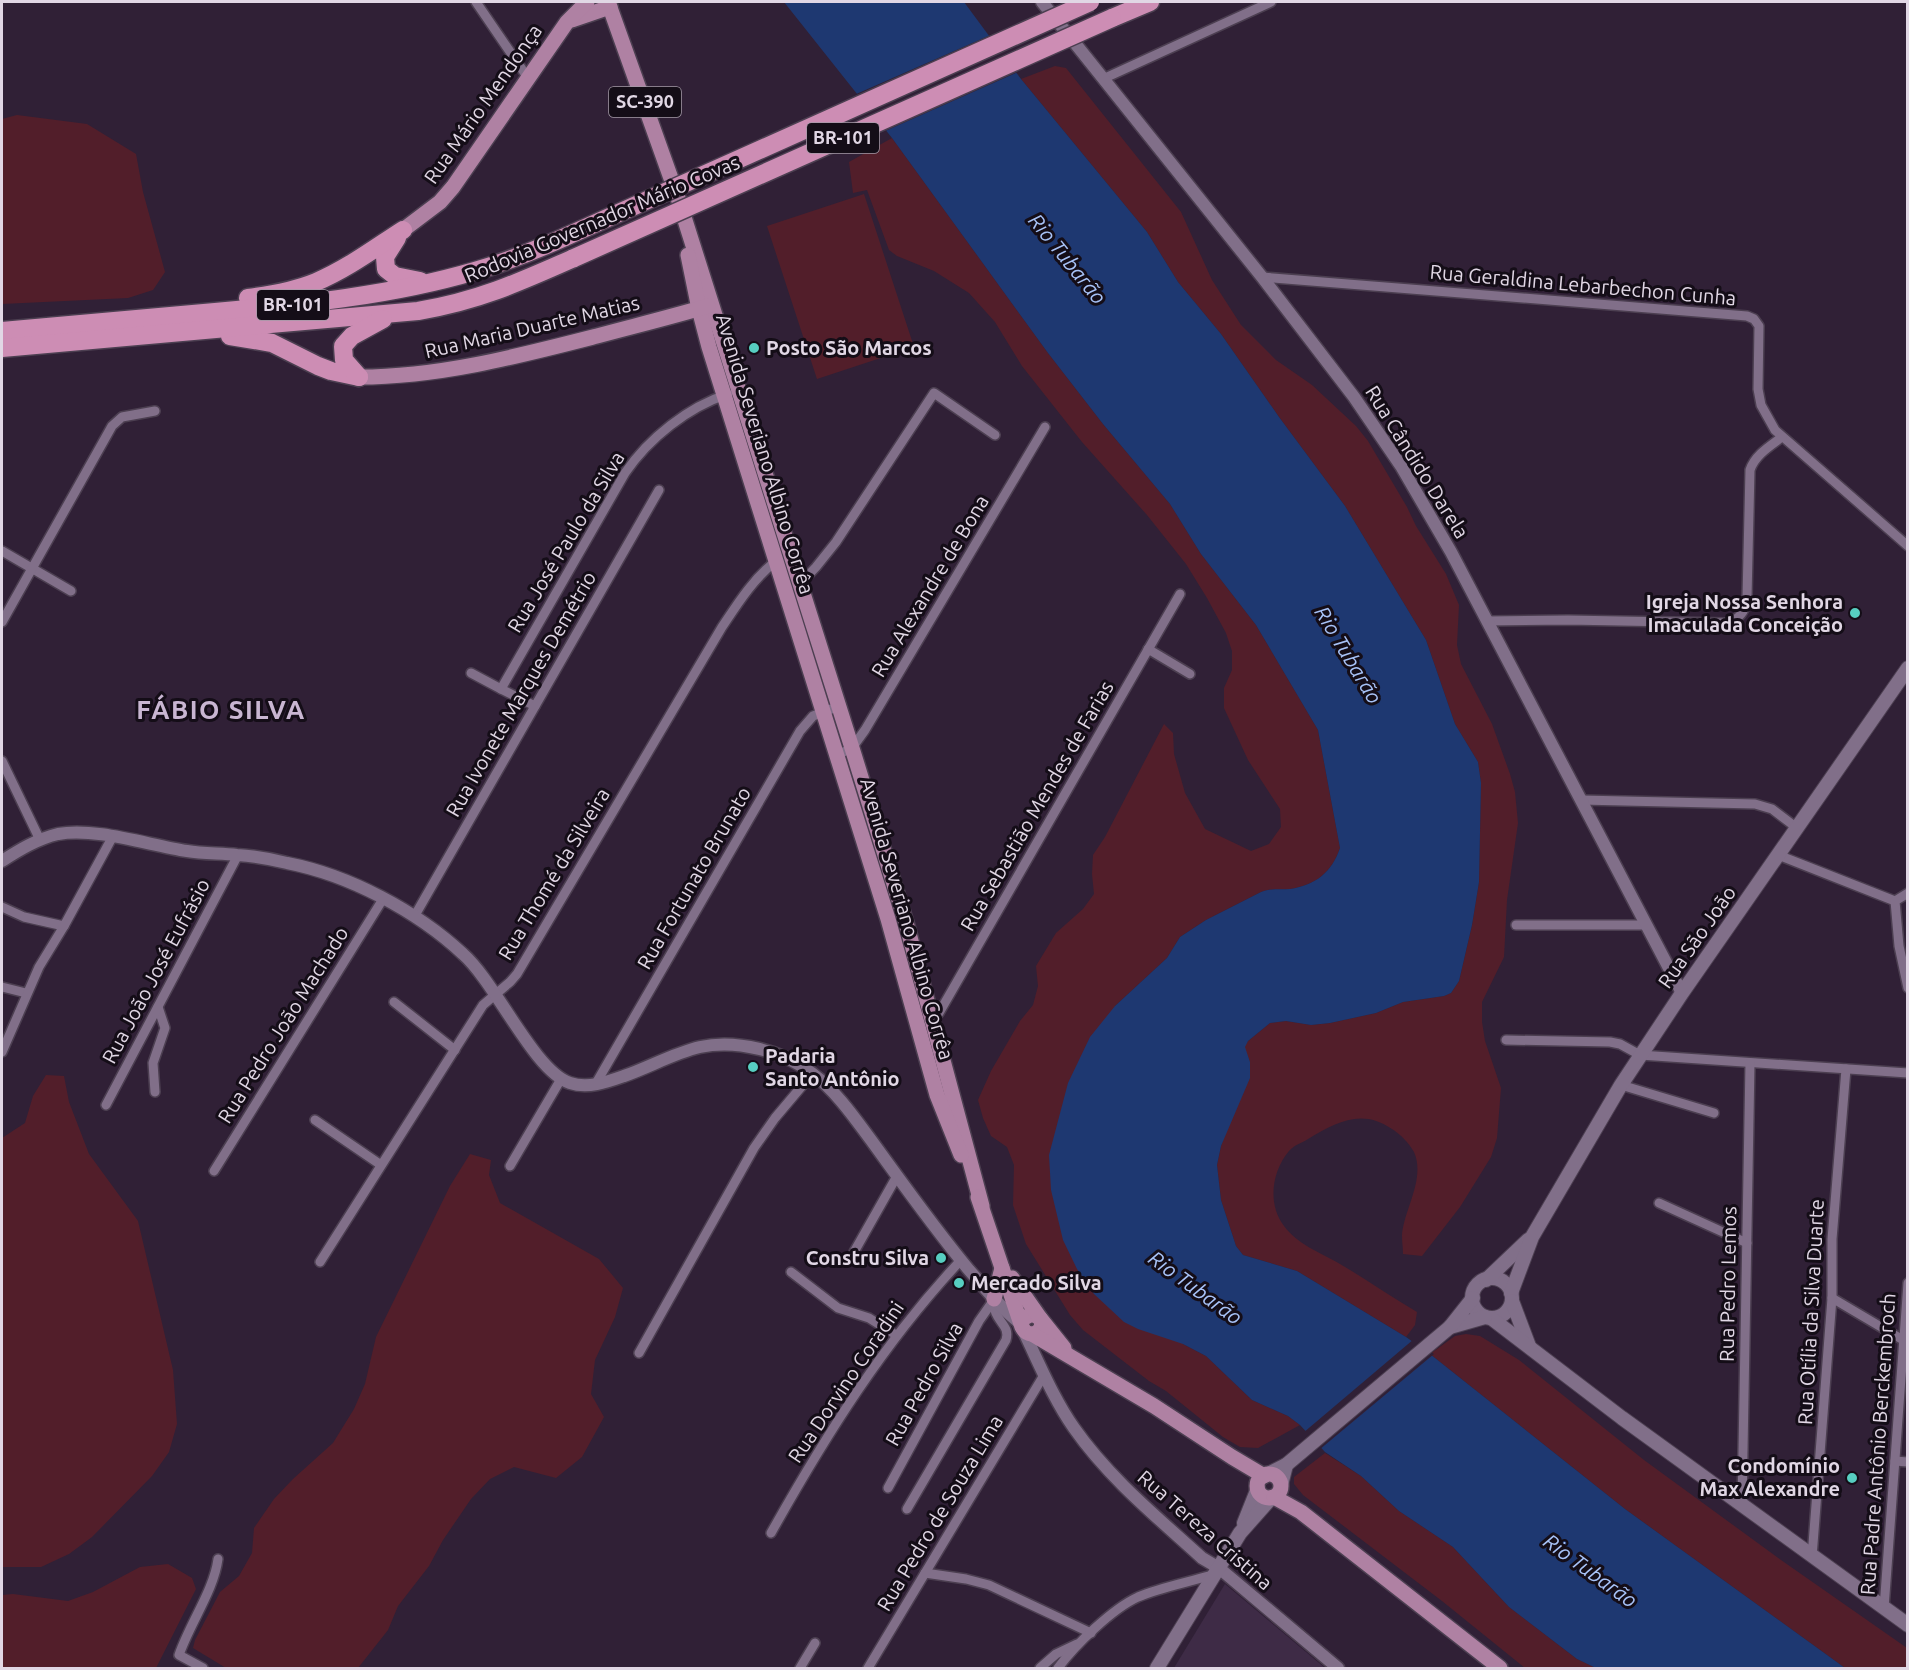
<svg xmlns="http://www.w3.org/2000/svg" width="1909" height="1670" viewBox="0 0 1909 1670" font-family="Ubuntu,sans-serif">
<rect width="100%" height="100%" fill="#302036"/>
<!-- built -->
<path fill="#3e2b46" d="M 1225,1584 L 1325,1668 L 1174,1668 Z"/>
<!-- green -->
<g fill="#521e2a">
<path d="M 1055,66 L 1066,68 L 1181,212 L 1212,280 L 1241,325 L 1276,360 L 1312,385 L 1356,426 L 1368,441 L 1407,507 L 1416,526 L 1446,574 L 1459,605 L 1457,645 L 1461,664 L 1492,724 L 1510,774 L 1515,792 L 1518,823 L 1507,900 L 1504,957 L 1482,1002 L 1482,1022 L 1485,1041 L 1501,1088 L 1497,1138 L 1491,1157 L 1460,1207 L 1422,1256 L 1403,1254 C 1403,1248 1402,1242 1402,1236 C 1403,1211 1426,1179 1414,1152 C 1409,1143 1400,1134 1392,1129 C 1362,1108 1336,1122 1308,1139 C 1302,1143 1294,1145 1289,1151 C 1272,1171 1267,1204 1284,1226 C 1298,1245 1320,1252 1340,1264 C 1366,1279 1391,1297 1417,1312 L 1415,1325 L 1406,1337 L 1297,1271 L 1243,1255 L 1236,1246 L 1221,1200 L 1217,1165 L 1221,1146 L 1250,1062 L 1244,1047 L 1248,1041 L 1270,1023 L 1286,1021 L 1311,1025 L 1330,1023 L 1376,1013 L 1403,1002 L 1444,996 L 1451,993 L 1459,981 L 1472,925 L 1479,882 L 1481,783 L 1478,762 L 1455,724 L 1426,640 L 1345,506 L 1279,417 L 1221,334 L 1178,282 L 1147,232 L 1021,79 Z"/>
<path d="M 17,115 L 87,124 L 136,154 L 143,192 L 165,272 L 153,290 L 128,298 L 2,304 L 2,119 Z"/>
<path d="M 892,138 L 1048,353 L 1103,424 L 1170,504 L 1201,554 L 1256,625 L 1318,730 L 1340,848 C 1332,872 1316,885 1290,889 C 1280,890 1271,888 1261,892 L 1206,920 L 1180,937 L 1167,958 L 1115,1006 L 1183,1344 L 1206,1356 L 1252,1400 L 1288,1416 L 1300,1425 L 1258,1448 L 1240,1447 L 1223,1437 L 1166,1391 L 1149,1381 L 1083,1330 L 1070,1315 L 1026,1244 L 1013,1205 L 1014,1165 L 1007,1147 L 991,1136 L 983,1118 L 978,1100 L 991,1071 L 1020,1021 L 1033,1005 L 1038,986 L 1036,966 L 1056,933 L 1083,909 L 1094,894 L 1092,874 L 1093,855 L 1105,837 L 1164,724 L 1173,733 L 1174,754 L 1185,793 L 1205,829 L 1251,851 L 1269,844 L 1281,827 L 1280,809 L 1248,760 L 1224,708 L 1224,688 L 1232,670 L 1232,651 L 1226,633 L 1207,598 L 1186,564 L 1147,515 L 1082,442 L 1022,366 L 995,322 L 969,293 L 934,271 L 897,256 L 889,250 L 867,190 L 853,193 L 849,162 Z"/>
<path d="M 864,194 L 914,347 L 817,379 L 767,226 Z"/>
<path d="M 46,1075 L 64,1076 L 69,1102 L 89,1154 L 138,1221 L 173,1370 L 177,1424 L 169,1452 L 152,1476 L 92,1537 L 69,1554 L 41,1567 L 2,1567 L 2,1138 L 25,1123 L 33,1096 Z"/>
<path d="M 470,1154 L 491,1160 L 489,1175 L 500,1203 L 599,1259 L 623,1288 L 615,1317 L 595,1360 L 591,1394 L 604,1417 L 582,1457 L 556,1478 L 514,1467 L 490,1479 L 471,1499 L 443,1540 L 429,1566 L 398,1606 L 388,1630 L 358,1668 L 226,1668 L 193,1648 L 195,1640 L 220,1592 L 239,1576 L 252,1553 L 254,1528 L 274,1499 L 293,1479 L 333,1443 L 354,1409 L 365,1384 L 376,1337 L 450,1186 Z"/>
<path d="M 1466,1334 L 1480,1336 L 1519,1360 L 1644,1460 L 1781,1560 L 1907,1648 L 1907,1668 L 1845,1668 L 1625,1509 L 1430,1354 L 1455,1336 Z"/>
<path d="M 1325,1453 L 1361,1476 L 1399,1511 L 1453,1547 L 1509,1607 L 1577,1659 L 1596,1668 L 1525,1668 L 1442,1601 L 1303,1495 L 1294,1484 L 1294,1477 Z"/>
<path d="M 168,1564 L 192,1578 L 196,1589 L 156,1668 L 2,1668 L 2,1595 L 13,1594 L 68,1601 L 93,1592 L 140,1567 Z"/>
</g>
<!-- water -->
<path fill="#1e3871" d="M 784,2 L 964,2 L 1021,79 L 1147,232 L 1178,282 L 1221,334 L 1279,417 L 1345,506 L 1426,640 L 1455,724 L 1478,762 L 1481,783 L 1479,882 L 1472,925 L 1459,981 L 1451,993 L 1444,996 L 1403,1002 L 1376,1013 L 1330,1023 L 1311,1025 L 1286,1021 L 1270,1023 L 1248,1041 L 1245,1047 L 1250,1062 L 1250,1078 L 1221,1146 L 1217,1165 L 1221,1200 L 1236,1246 L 1243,1255 L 1297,1271 L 1406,1337 L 1430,1354 L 1625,1509 L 1845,1668 L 1596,1668 L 1577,1659 L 1509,1607 L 1453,1547 L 1399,1511 L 1361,1476 L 1325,1452 L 1300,1425 L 1288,1416 L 1252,1400 L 1206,1356 L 1183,1344 L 1138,1329 L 1124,1322 L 1094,1294 L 1077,1269 L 1063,1240 L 1051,1190 L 1049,1155 L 1068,1083 L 1090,1037 L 1115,1006 L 1167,958 L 1180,937 L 1206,920 L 1261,892 C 1271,888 1280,890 1290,889 C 1316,885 1332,872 1340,848 L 1318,730 L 1256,625 L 1201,554 L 1170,504 L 1103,424 L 1048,353 L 892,138 Z"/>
<!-- pier -->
<g fill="#302036">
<path d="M 993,34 L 1020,71 L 883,132 L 854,95 Z"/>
<path d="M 1414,1339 L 1434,1354 L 1319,1450 L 1303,1433 Z"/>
</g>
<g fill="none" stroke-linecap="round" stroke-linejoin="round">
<defs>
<g id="minor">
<path d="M 476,2 L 528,78"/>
<path d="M 1105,78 L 1271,2"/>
<path d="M 1262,277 L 1747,316 L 1754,319 L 1759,326 L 1758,389 L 1761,405 L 1775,430 L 1908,546"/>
<path d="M 2,551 L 71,591"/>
<path d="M 800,584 L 816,567 L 836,542 L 934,393 L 995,435"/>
<path d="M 1487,621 L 1568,620 L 1726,623 C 1740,619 1745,612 1747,598 L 1750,470 C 1755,455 1770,446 1782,437"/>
<path d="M 2,622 L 112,426 L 122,417 L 155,411"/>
<path d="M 1148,649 L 1190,674"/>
<path d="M 471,673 L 501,689"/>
<path d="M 535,706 L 501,689 L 625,473 C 649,438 688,407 728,394"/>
<path d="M 837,755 L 852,748 L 865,730 L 1045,427"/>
<path d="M 2,761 L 40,840"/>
<path d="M 1581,800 L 1755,804 L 1772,809 L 1797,828"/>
<path d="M 1778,855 L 1895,901"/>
<path d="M 1908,893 L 1895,901 L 1899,946 L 1908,988"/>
<path d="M 2,907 L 24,917 L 64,926"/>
<path d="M 414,917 L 659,490"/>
<path d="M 1516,925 L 1647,925"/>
<path d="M 2,987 L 26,993"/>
<path d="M 394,1002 L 455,1050"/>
<path d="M 931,1022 L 939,1013 L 1180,594"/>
<path d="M 1506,1040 L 1610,1042 L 1620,1044 L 1640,1055 L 1908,1073"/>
<path d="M 2,1052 L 39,967 L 64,926 L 113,836"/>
<path d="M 595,1085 L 800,731 L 813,716 L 839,706"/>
<path d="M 1621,1085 L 1714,1113"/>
<path d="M 155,1092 L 153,1063 L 165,1028 L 158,1007"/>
<path d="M 106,1105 L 238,855"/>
<path d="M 315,1120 L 381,1165"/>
<path d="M 510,1166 L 561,1079"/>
<path d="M 214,1171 L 383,899"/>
<path d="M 1659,1203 L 1747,1243"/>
<path d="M 854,1252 L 897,1176"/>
<path d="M 320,1262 L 483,1005 L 510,982 L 517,974 L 722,627 C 738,603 753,579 776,561"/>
<path d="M 791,1272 L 838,1308 L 869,1318 L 896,1335"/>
<path d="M 1832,1298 L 1903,1340"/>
<path d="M 639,1353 L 754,1148 L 775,1118 L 813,1073"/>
<path d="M 1895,1461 L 1908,1462"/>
<path d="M 888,1488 L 979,1321 L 993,1301"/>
<path d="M 1742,1506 L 1750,1063"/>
<path d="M 907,1509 L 1006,1340 C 1011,1323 992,1322 994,1299"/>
<path d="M 771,1533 C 826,1435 884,1342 961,1260"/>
<path d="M 1812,1557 L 1832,1298 L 1832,1239 L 1846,1069"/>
<path d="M 925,1573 L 966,1579 L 989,1585 L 1091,1633"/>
<path d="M 1884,1608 L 1908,1283"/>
<path d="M 203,1668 L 179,1655 C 190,1623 214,1590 218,1559"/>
<path d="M 800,1668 L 815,1643"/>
<path d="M 868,1668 L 1044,1375"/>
<path d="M 1040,1668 L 1056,1654 L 1077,1644"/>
<path d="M 1058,1668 C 1075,1645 1112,1609 1138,1597 C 1162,1587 1190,1582 1215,1574"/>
</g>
<g id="tertiary">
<path d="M 1042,2 L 1262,277 L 1354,397 L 1401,466 L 1451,552 L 1682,993"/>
<path d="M 2,861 C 19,850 37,839 58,834 C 95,827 148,845 187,851 C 204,854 221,853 237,855 C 254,856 271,859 287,863 C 349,875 417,911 463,954 C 496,983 534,1071 570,1083 C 588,1089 607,1082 624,1076 C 650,1067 674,1053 700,1047 C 736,1039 784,1051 813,1074 C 836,1091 854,1117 871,1140 C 903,1184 934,1228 969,1270 C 986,1289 1001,1309 1021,1324"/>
<path d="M 1023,1330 C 1039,1363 1053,1398 1074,1428 C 1109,1478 1157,1517 1202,1558 L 1219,1568 L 1338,1668"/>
</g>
<g id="secondary">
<circle cx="1492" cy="1298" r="20"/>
<path d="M 1486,1280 L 1528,1240"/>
<path d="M 1511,1293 L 1532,1237 L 1621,1085 L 1682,993 L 1908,668"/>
<path d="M 1512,1301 L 1529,1346"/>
<path d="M 1491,1318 L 1622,1418 L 1908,1625"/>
<path d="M 1450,1327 L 1485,1317"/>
<path d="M 1268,1474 L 1286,1465 L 1450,1327 L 1473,1298"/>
<path d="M 1281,1485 L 1286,1465"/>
<path d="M 1244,1523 L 1258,1488"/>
<path d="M 1157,1668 L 1240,1533 L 1272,1497"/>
</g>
<g id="primary">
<path d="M 608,2 L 678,198 L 852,748 L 907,926 L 982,1206"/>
<path d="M 572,20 L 610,7"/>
<path d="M 403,230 L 440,202 L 453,187 L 567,22 L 587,2"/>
<path d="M 688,255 L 699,309 L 709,347 L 888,919 L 937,1095 L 961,1155"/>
<path d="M 359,377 C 439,377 519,356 597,336 C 634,326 671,317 708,306"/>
<path d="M 978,1197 L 1022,1327 C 1027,1337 1038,1336 1042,1325 L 1040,1318 L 1032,1314 L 1024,1318 L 1021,1324"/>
<path d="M 1012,1278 L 1040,1318 L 1064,1348"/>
<path d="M 994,1299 L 1002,1268"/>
<path d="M 1032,1334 L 1154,1406 L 1232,1457 L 1264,1476"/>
<circle cx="1269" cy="1486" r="12"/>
<path d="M 1274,1497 L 1301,1512 L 1500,1668"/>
</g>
<g id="motorway">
<path d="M 1112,18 L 1150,2"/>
<path d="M 397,238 L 385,257 L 386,269 L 395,276 L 420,281"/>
<path d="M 248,298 C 271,295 294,291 316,282 C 347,269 375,248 403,230"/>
<path d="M 2,331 C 73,325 144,319 215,312 C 303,304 390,296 475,271 C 506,262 536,250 565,237"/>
<path d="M 230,336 L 272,343 L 318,366 L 331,371 L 359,377"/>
<path d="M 2,348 L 418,311 C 478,301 520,282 574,258"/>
<path d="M 359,377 L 344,360 L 343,346 L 352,336 L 383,319"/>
</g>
</defs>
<!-- minor casing -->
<use href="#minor" stroke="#4c3f51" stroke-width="12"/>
<!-- tertiary casing -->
<use href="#tertiary" stroke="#4c3f51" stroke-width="15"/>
<!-- secondary casing -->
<use href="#secondary" stroke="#4c3f51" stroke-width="16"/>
<!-- primary casing -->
<use href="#primary" stroke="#4c3f51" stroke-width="18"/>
<!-- motorway casing -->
<use href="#motorway" stroke="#4c3f51" stroke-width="21"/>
<!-- minor -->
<use href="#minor" stroke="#816f89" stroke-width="9"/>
<!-- tertiary -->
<use href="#tertiary" stroke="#816f89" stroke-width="12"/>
<!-- secondary -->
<use href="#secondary" stroke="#816f89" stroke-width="14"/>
<!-- primary -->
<use href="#primary" stroke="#af81a3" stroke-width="15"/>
<!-- motorway -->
<use href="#motorway" stroke="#cd8db4" stroke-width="18"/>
<defs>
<g id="motorway-bridge">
<path d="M 565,237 L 1090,2"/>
<path d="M 574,258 L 1112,18"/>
</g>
</defs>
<!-- motorway-bridge casing -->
<use href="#motorway-bridge" stroke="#4c3f51" stroke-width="21" stroke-linecap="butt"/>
<!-- motorway-bridge -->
<use href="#motorway-bridge" stroke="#cd8db4" stroke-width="18"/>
</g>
<!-- markers -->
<g fill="#57cec1" stroke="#140d17" stroke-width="2">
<circle cx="754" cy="348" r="6"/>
<circle cx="1855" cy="613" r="6"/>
<circle cx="753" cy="1067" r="6"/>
<circle cx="941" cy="1258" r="6"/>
<circle cx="959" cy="1283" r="6"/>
<circle cx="1852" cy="1478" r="6"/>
</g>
<g text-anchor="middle" stroke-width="6" stroke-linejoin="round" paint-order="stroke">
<!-- shield labels -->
<g fill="#140d17" stroke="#a49aa7" stroke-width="1.5">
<rect x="609" y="87" width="72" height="30" rx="4.5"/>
<rect x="807" y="123" width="72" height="30" rx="4.5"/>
<rect x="257" y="290" width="72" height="30" rx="4.5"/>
</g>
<g font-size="18" font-weight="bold" fill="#e1d7e5">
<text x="645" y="108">SC-390</text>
<text x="843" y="144">BR-101</text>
<text x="293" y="311">BR-101</text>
</g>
<!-- street labels -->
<g font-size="20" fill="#e1d7e5" stroke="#140d17">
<text transform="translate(483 104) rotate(-55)" y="7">Rua Mário Mendonça</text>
<text transform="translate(602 219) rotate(-23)" y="7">Rodovia Governador Mário Covas</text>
<text transform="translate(1583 285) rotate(5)" y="7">Rua Geraldina Lebarbechon Cunha</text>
<text transform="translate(532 327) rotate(-13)" y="7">Rua Maria Duarte Matias</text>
<text transform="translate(765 454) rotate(73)" y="7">Avenida Severiano Albino Corrêa</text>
<text transform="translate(1417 462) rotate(58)" y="7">Rua Cândido Darela</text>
<text transform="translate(566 542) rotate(-59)" y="7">Rua José Paulo da Silva</text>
<text transform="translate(930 586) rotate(-59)" y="7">Rua Alexandre de Bona</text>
<text transform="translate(521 694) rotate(-60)" y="7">Rua Ivonete Marques Demétrio</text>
<text transform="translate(1037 806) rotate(-60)" y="7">Rua Sebastião Mendes de Farias</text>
<text transform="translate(554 874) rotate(-59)" y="7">Rua Thomé da Silveira</text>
<text transform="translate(694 878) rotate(-60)" y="7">Rua Fortunato Brunato</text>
<text transform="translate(907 919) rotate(74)" y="7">Avenida Severiano Albino Corrêa</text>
<text transform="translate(1697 937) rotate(-55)" y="7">Rua São João</text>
<text transform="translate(156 971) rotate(-62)" y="7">Rua João José Eufrásio</text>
<text transform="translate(283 1025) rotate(-58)" y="7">Rua Pedro João Machado</text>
<text transform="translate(1728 1284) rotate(-89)" y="7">Rua Pedro Lemos</text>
<text transform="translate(1811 1312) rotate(-87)" y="7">Rua Otília da Silva Duarte</text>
<text transform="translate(846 1382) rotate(-56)" y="7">Rua Dorvino Coradini</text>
<text transform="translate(924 1384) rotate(-61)" y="7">Rua Pedro Silva</text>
<text transform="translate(1878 1444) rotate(-86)" y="7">Rua Padre Antônio Berckembroch</text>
<text transform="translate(940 1513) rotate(-59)" y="7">Rua Pedro de Souza Lima</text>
<text transform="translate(1205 1530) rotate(41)" y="7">Rua Tereza Cristina</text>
</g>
<!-- poi labels -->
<g font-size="20" font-weight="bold" fill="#e1d7e5" stroke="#140d17" text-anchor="start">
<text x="766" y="355">Posto São Marcos</text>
<text x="1843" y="609" text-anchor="end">Igreja Nossa Senhora<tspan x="1843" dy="23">Imaculada Conceição</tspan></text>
<text x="765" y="1063">Padaria<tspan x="765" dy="23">Santo Antônio</tspan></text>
<text x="929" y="1265" text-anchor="end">Constru Silva</text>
<text x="971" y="1290">Mercado Silva</text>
<text x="1840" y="1473" text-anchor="end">Condomínio<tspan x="1840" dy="23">Max Alexandre</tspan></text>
</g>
<!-- water labels -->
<g font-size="21" font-style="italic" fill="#a7c2f7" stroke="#140d17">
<text transform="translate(1067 259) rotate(51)" y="7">Rio Tubarão</text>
<text transform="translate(1348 655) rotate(59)" y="7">Rio Tubarão</text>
<text transform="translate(1195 1288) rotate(36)" y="7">Rio Tubarão</text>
<text transform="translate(1590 1571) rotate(36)" y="7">Rio Tubarão</text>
</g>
<!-- district labels -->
<g font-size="26" font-weight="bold" letter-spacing="1.5" fill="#c9b6d2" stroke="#140d17">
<text x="221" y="719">FÁBIO SILVA</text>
</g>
</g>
<!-- border -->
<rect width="1909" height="1670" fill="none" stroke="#e1d7e5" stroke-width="6"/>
</svg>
